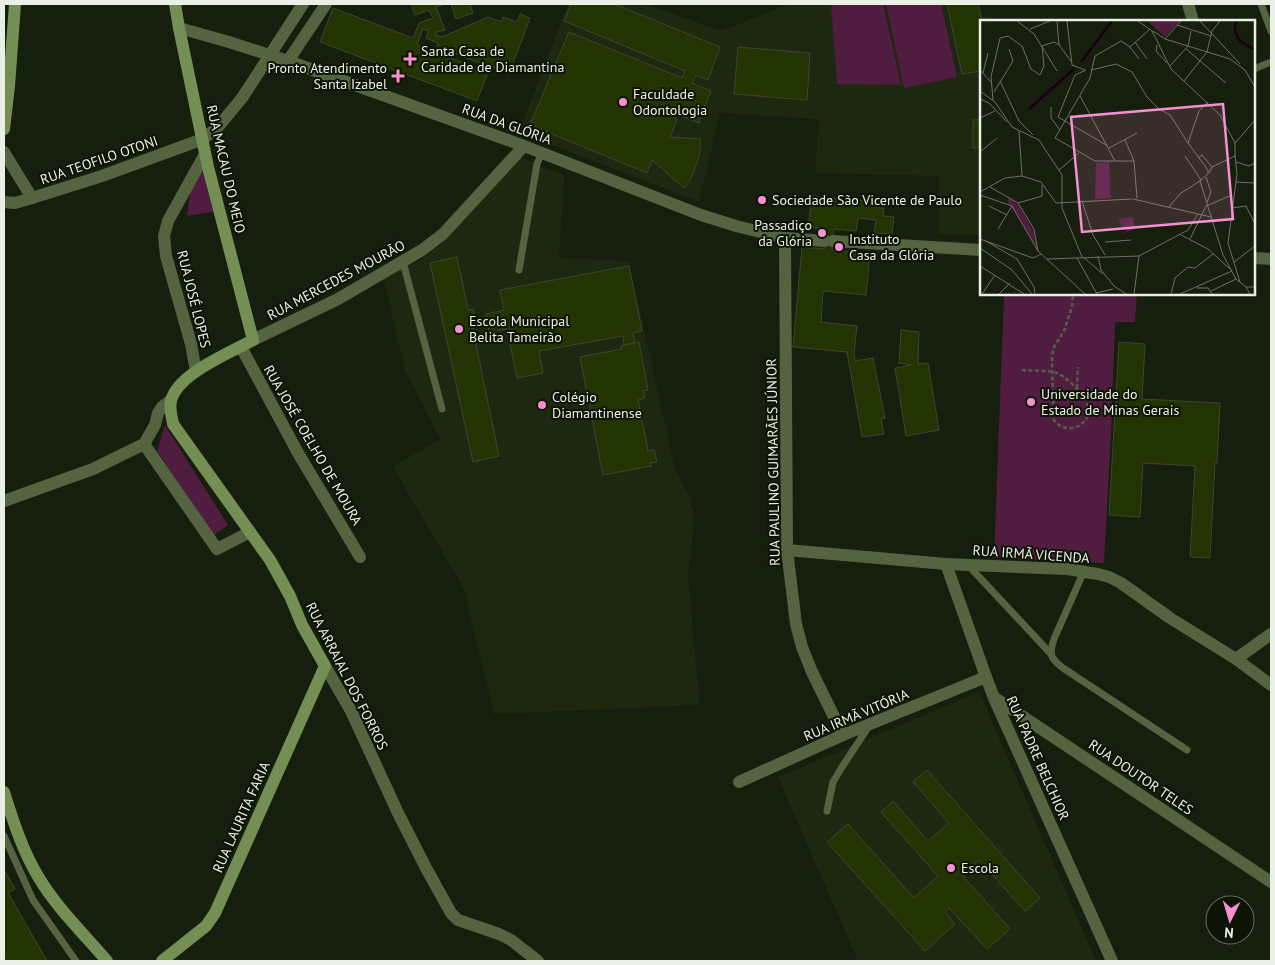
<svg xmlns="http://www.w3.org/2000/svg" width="1275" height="965" viewBox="0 0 1275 965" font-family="'PT Sans',sans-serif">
<rect width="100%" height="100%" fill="#161e0d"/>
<!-- built -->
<g fill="#1e2811">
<path d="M 568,4 L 644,4 L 722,31 L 789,4 L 978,4 L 981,15 L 1005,21 L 981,21 L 981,235 L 938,234 L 939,176 L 815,173 L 819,119 L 720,113 L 699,202 L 519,132 Z"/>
<path d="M 520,158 L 564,175 L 559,258 L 629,261 L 675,469 L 689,496 L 695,518 L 688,575 L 694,645 L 700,705 L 494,714 L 464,589 L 393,467 L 440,439 L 405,370 L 383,277 L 421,260 L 450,236 Z"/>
<path d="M 979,692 L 1096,961 L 858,961 L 778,777 Z"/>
</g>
<!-- green -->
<g fill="#501c3f">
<path d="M 831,4 L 883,4 L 901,85 L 837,84 Z"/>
<path d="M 886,4 L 941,4 L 957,77 L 904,88 Z"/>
<path d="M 203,169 L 213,212 L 187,216 L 190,192 Z"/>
<path d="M 1004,294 L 1137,294 L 1135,322 L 1115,322 L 1111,434 L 1104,563 L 994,558 Z"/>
<path d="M 165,425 L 228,525 L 213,536 L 157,451 Z"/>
</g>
<!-- building -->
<g fill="#223401" stroke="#3d4533">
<path d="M 411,4 L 445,4 L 436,7 L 445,30 L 437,32 L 435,35 L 442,37 L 488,17 L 502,22 L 503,17 L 517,22 L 520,14 L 530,18 L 509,74 L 437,47 L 438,43 L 426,38 L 429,31 L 423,29 L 417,45 L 488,72 L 477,101 L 320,42 L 333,8 L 413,38 L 419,23 L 433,18 L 429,10 L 415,15 Z"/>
<path d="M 451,4 L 470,4 L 473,13 L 456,19 Z"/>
<path d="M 571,4 L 614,4 L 720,47 L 708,80 L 696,75 L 692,83 L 711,91 L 699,123 L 677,114 L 675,118 L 677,120 L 670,137 L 700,139 L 700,151 L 696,166 L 690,180 L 684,188 L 652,160 L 647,173 L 530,125 L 569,32 L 682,78 L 685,71 L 564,21 Z"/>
<path d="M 947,4 L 978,4 L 982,21 L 981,71 L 962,74 Z"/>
<path d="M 738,47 L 810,53 L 807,100 L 734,94 Z"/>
<path d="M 973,120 L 981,120 L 981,147 L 973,148 Z"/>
<path d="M 812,196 L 876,202 L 875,203 L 879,204 L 879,208 L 884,208 L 883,216 L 894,217 L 892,234 L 874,233 L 876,220 L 858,218 L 856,231 L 834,229 L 832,250 L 870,254 L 866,295 L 823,291 L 821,322 L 857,326 L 854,353 L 855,361 L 873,358 L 885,418 L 881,419 L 884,434 L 862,437 L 847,352 L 793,347 L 802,247 L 824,249 L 826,229 L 808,227 Z"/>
<path d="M 457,257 L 468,310 L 473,309 L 475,320 L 471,321 L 499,456 L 473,462 L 430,263 Z"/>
<path d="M 629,266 L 642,331 L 633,333 L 635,343 L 624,345 L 623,336 L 539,351 L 543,373 L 517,378 L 507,329 L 489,332 L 486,314 L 504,310 L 500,290 Z"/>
<path d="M 901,330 L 919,332 L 918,364 L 928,363 L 939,430 L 906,436 L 895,368 L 912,365 L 899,363 Z"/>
<path d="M 639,342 L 648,390 L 643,391 L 645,398 L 638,400 L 648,451 L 654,450 L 657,462 L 650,463 L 651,466 L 603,475 L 580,357 L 622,349 L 621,346 Z"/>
<path d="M 1119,342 L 1145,344 L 1142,399 L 1220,403 L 1217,463 L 1215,463 L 1210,558 L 1190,557 L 1195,466 L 1143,463 L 1140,517 L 1109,515 Z"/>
<path d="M 927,770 L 1040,898 L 1025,911 L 979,860 L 962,875 L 1010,929 L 987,949 L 949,908 L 945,912 L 955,924 L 925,951 L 827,842 L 848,824 L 914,898 L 938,876 L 881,812 L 893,801 L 928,841 L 949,823 L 913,782 Z"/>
<path d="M 4,870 L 15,889 L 8,893 L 47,961 L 6,961 L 4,957 Z"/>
</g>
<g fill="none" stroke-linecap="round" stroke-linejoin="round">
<!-- path -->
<g stroke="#565d4e" stroke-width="2.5" stroke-dasharray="4 2.5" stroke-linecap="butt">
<path d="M 1022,370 C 1030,371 1049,370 1057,373 C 1067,377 1086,396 1088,407 C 1091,421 1076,432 1063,427 C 1039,417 1055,382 1080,395"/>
<path d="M 1077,388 L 1078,367"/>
<path d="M 1053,400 L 1052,356 L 1054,347 L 1064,331 L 1072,307 L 1073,294"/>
</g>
<!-- lane -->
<g stroke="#546441" stroke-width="7">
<path d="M 1261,4 L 1271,31"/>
<path d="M 1254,69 L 1271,62"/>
<path d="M 403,262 L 442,409"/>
<path d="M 519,270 L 537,164 L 542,152"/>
<path d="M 968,565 L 1051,654"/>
<path d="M 1084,571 L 1054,639 C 1049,654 1050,658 1063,668 L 1187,750"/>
<path d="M 827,811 L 833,782 L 842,767 L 869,726"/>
<path d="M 4,836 L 33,900 L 76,961"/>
</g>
<!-- street -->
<g stroke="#546441" stroke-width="12">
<path d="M 1188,4 L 1193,21"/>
<path d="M 179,28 L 229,42 L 288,61 L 524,146 L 701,215 L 736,226 L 785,238 L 825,241"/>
<path d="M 288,61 L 326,4"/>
<path d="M 4,152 L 32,198"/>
<path d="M 4,202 L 15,203 L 32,198 L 102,176 L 203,139 L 218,127 L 242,98 L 303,4"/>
<path d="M 785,238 L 787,550 L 796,624 L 802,647 L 812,672 L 843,735"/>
<path d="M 833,241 L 981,250"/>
<path d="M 1254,258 L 1271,259"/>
<path d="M 253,340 L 338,299 L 422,250 L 443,234 L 524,146"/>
<path d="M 241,347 L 298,453 L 360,557"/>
<path d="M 196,371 L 191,344 L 166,256 L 164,236 L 168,221 L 205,154"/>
<path d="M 144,444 L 217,549 L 250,532"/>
<path d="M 4,501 L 93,469 L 144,444 L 155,425 L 158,413 L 162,407 L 171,400"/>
<path d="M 787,550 L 946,564 L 1067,569 L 1098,574 L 1109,577 L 1121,583 L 1170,618 L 1236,659 L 1271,685"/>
<path d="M 946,564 L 986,677 L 994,698 L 1112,961"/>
<path d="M 1236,659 L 1271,634"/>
<path d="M 325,666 L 351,711 L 398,813 L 426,868 L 451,913 L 458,920 L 499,934 L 511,940 L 538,961"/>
<path d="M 995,698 L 1271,882"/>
<path d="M 739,782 L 843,735 L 986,677"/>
</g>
<!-- secondary -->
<g stroke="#748e54" stroke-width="12">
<path d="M 4,129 L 9,86 L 15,4"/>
<path d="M 4,792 C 13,821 23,852 39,878 C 57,908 84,934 107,961"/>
<path d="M 162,961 L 206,926 L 215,913 L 325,666 L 302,625 L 290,596 L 270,560 L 173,424 C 172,417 169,409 171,401 C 177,374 230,353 253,340 L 208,167 L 179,28 L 175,4"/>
</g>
</g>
<!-- markers -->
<g fill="#f590d1" stroke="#0d1405" stroke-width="2">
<path d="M407.5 51.5h5v5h5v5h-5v5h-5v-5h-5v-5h5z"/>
<path d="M395.5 68.5h5v5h5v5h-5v5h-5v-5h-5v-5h5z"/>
<circle cx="623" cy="102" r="5"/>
<circle cx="762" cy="200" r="5"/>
<circle cx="822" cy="233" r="5"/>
<circle cx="839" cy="247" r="5"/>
<circle cx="459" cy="329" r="5"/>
<circle cx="1031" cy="402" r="5"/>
<circle cx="542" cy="405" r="5"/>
<circle cx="951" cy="868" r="5"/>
</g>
<g text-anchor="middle" stroke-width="4" stroke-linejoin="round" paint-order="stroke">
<!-- poi labels -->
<g font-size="14" fill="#eaf0e5" stroke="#0d1405" text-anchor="start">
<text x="421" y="56">Santa Casa de<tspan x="421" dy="16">Caridade de Diamantina</tspan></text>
<text x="387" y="73" text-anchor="end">Pronto Atendimento<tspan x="387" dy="16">Santa Izabel</tspan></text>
<text x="633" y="99">Faculdade<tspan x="633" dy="16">Odontologia</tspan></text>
<text x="772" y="205">Sociedade São Vicente de Paulo</text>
<text x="812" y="230" text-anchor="end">Passadiço<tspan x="812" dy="16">da Glória</tspan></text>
<text x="849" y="244">Instituto<tspan x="849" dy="16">Casa da Glória</tspan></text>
<text x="469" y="326">Escola Municipal<tspan x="469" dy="16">Belita Tameirão</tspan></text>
<text x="1041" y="399">Universidade do<tspan x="1041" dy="16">Estado de Minas Gerais</tspan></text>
<text x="552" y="402">Colégio<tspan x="552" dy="16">Diamantinense</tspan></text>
<text x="961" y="873">Escola</text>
</g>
<!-- street labels -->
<g font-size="14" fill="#eaf0e5" stroke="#0d1405">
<text transform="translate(507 124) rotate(20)" y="5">RUA DA GLÓRIA</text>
<text transform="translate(99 160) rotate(-19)" y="5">RUA TEOFILO OTONI</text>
<text transform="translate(226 169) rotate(77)" y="5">RUA MACAU DO MEIO</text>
<text transform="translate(336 280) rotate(-28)" y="5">RUA MERCEDES MOURÃO</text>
<text transform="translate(194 299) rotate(76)" y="5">RUA JOSÉ LOPES</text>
<text transform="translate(313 445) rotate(60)" y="5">RUA JOSÉ COELHO DE MOURA</text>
<text transform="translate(773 462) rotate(-91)" y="5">RUA PAULINO GUIMARÃES JÚNIOR</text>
<text transform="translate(1031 554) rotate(4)" y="5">RUA IRMÃ VICENDA</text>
<text transform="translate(347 676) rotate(63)" y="5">RUA ARRAIAL DOS FORROS</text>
<text transform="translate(856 715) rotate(-23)" y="5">RUA IRMÃ VITÓRIA</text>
<text transform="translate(1038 758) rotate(66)" y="5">RUA PADRE BELCHIOR</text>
<text transform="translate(1141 777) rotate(34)" y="5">RUA DOUTOR TELES</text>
<text transform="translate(241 817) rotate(-66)" y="5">RUA LAURITA FARIA</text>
</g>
</g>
<!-- overview -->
<g transform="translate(980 20)">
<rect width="275" height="275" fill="#161e0d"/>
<path d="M 167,1 L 200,1 L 185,17 ZM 129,142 L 131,178 L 115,179 L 116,143 ZM 29,177 L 39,186 L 53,210 L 57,227 L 27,181 ZM 153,197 L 155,209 L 144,213 L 148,208 L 142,210 L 139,199 Z" fill="#501c3f"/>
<path fill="none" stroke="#190010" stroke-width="2.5" d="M 256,1 L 255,11 L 260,21 L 275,30M 101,42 L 132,1M 49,89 L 94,49"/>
<path fill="none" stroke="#6b7263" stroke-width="1" d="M 37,1 L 54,14 L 77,51M 77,1 L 79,25 L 91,41M 87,1 L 92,45 L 105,50M 158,1 L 172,11 L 191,49 L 240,95 L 255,123 L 255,136M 220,1 L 260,44M 197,5 L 231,16M 50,9 L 70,1M 173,11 L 185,19 L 250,39 L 265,50 L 275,67M 185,19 L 201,1M 155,22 L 167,39M 177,25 L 176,31 L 187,43M 62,26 L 74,22 L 79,25M 150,27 L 170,9M 206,29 L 246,63M 190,46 L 208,26 L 211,11M 0,50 L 11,62M 106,50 L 95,55 L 78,97 L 128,126M 111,50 L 136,44 L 152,52 L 167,77 L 179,89 L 190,95 L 208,123M 3,53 L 8,33M 20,61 L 39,101 L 53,115M 204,61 L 227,32 L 232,11 L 240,1M 0,71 L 15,82 L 32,107 L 59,120 L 82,155 L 82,188 L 102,237M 14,72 L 33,41 L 29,29M 100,76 L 135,141M 0,79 L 9,83 L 27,102M 13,80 L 11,57 L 20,18 L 28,16 L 42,26 L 51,49 L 60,55 L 64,46 L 62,26M 228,82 L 219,91 L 208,123 L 228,150 L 228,154 L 220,161 L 243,235 L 256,259 L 266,267M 71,87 L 71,98 L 80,110M 0,98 L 15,91M 39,111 L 42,156M 145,120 L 154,141 L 157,178M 255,123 L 275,100M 129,128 L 157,113M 0,132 L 17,118M 255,135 L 257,154 L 248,223 L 260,262M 205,136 L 221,160M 218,138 L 222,135 L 232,147M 154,141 L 115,141 L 75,118 L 110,58 L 115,36 L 141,21 L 150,27 L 159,39M 256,142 L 269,146 L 275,143M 79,150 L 99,133M 229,153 L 232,147 L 255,136M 226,157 L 231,172 L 227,182M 256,162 L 275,163M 10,167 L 38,183 L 54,209 L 58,231M 0,172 L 25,158 L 42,156 L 61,162 L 76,183 L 152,179M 0,175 L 32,186 L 58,231 L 105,274M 153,179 L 231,197M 102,181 L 113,215 L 125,235M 38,183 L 62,176 L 62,165M 9,186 L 27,195M 189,187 L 201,173 L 220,161M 252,188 L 266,186 L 275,204M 18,209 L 32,186M 201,215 L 228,229 L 250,249M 0,219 L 53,238 L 61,234M 210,219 L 226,186 L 252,175M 4,220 L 37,239 L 54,267 L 55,274M 125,222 L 151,220M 0,228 L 32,250 L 52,274M 118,236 L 121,250 L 134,266 L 146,274M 103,237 L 123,254M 97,238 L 117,274M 67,239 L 159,236 L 208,210 L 218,194M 254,242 L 275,226M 0,246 L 44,274M 217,268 L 228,268 L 232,274M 231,271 L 256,259M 116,273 L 133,269M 2,274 L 15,255M 19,274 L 30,263M 154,274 L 159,236M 191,274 L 195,258 L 208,247 L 215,248 L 233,234M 200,274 L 252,251M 270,274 L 266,267 L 275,267"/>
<path fill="#f590d1" fill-opacity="0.15" stroke="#f590d1" stroke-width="2.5" d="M 243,84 L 253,199 L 102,212 L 91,97 Z"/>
<rect width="275" height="275" fill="none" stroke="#eaf0e5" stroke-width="2.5"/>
</g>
<!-- border -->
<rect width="1275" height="965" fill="none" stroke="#eaf0e5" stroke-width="10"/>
<!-- north arrow -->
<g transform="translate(1230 920) rotate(185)"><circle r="24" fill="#0d1405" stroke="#656c5f"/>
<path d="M0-4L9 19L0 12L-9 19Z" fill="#f590d1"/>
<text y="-8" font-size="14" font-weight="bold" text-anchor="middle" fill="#eaf0e5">N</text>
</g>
</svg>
